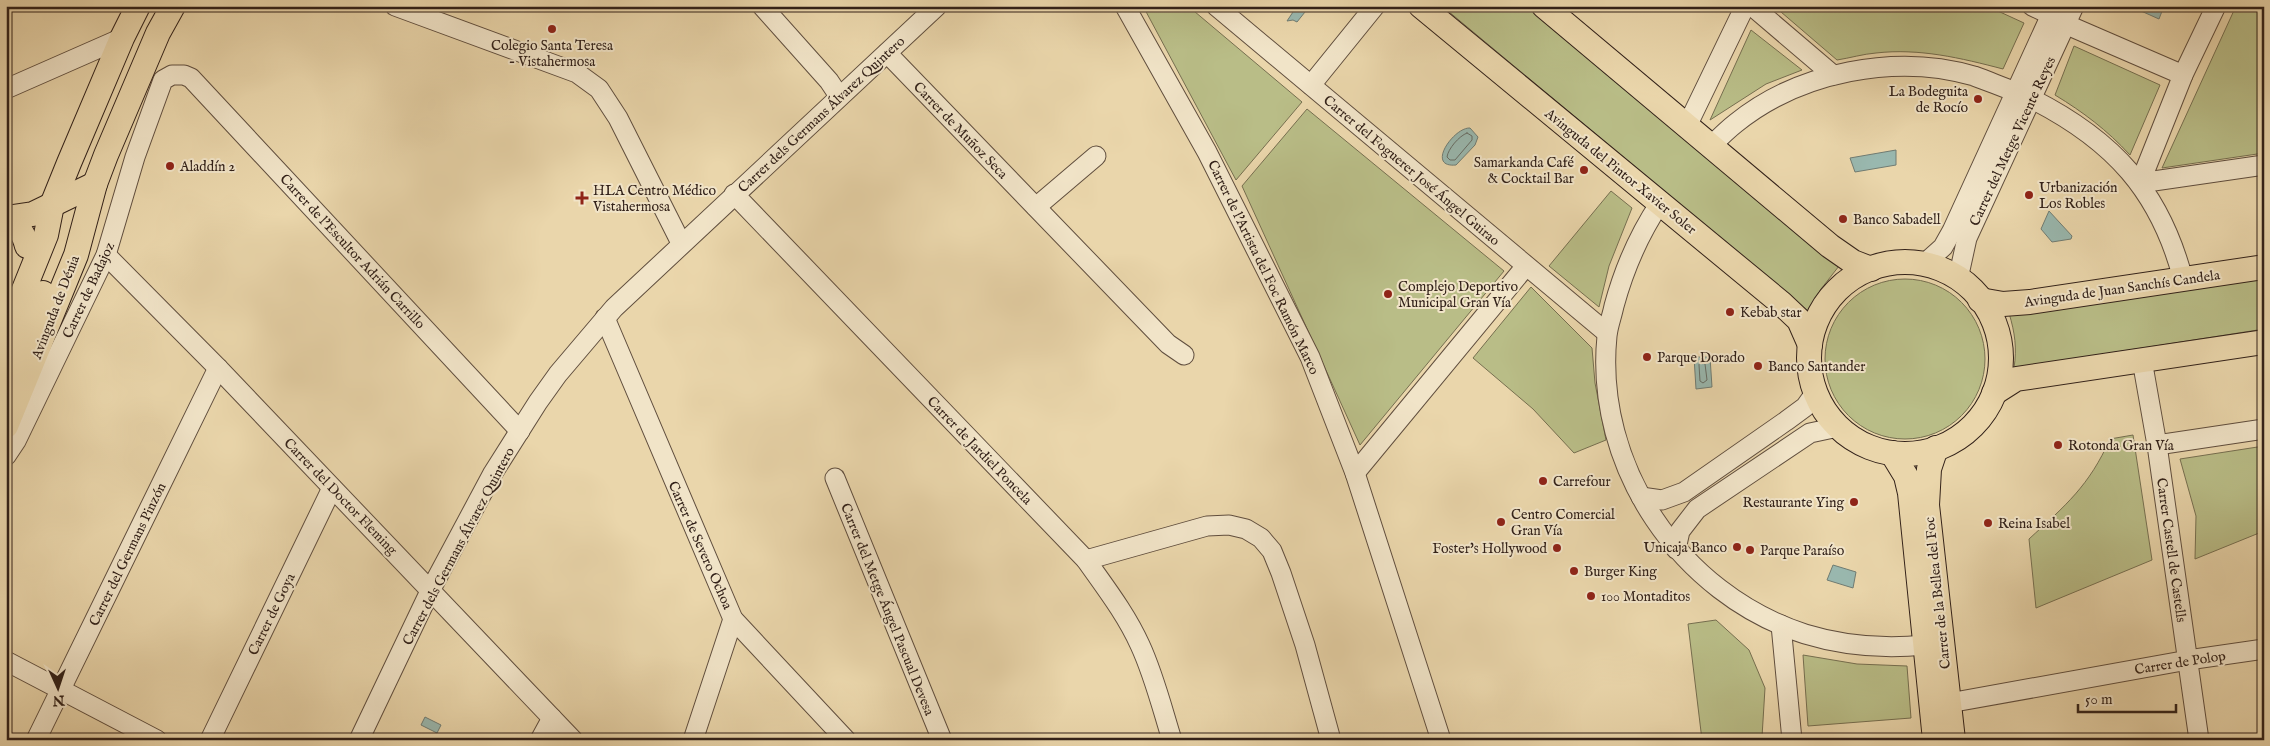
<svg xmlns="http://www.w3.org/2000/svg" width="2270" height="746" viewBox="0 0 2270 746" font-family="'IM FELL English',serif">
<rect width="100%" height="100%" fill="#ead6ab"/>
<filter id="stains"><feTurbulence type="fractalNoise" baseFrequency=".004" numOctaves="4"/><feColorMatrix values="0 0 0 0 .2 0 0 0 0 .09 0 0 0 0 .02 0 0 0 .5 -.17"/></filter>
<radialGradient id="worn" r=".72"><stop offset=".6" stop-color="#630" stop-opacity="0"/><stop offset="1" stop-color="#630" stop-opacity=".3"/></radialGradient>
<!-- green -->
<g fill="#b9bd87" stroke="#766f50">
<path d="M 1143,6 L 1188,6 L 1302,102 L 1236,180 Z"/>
<path d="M 1442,6 L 1529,6 L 1839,266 L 1821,289 L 1808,311 Z"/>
<path d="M 1774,6 L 1987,6 L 2024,23 L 2003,69 C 1961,58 1919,48 1876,53 C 1863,54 1850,58 1837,60 Z"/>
<path d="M 2236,6 L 2264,6 L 2264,153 L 2162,168 Z"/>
<path d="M 1751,30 L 1802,70 L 1766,84 L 1710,120 Z"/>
<path d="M 2074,46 L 2160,85 L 2130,155 C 2107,130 2083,112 2055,95 Z"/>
<path d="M 1307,109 L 1504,271 L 1360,445 L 1242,186 Z"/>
<path d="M 1611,191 L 1632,208 L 1609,266 L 1599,307 L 1549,266 Z"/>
<path d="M 2264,275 L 2264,329 L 2014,368 C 2017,348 2015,333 2009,313 Z"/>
<circle cx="1905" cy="359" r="80"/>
<path d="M 1531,287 L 1592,348 L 1595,383 L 1606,440 L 1574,453 L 1533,409 L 1473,358 Z"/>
<path d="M 2133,435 L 2152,560 L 2036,608 L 2029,539 C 2066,505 2089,486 2110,439 Z"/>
<path d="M 2264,446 L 2264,531 L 2195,559 L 2196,516 L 2180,459 Z"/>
<path d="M 1716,620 L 1749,650 L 1765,688 L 1762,737 L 1746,740 L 1702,740 L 1688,624 Z"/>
<path d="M 1803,655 L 1857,664 L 1907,666 L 1911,718 L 1808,726 Z"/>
</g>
<!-- water -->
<g fill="#99b8af" stroke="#707c73">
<path d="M 1297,6 L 1305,6 L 1305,12 L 1297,22 L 1293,20 L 1287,21 Z"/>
<path d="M 2143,6 L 2164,6 L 2159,19 L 2141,11 Z"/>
<path d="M 1470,128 L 1478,137 L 1475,145 L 1456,165 C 1425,168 1454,127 1470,128 Z"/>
<path d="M 1896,150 L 1896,165 L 1855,172 L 1850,158 Z"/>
<path d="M 2049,211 L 2072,236 L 2071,239 L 2052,242 L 2041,229 Z"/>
<path d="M 1694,357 L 1710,357 L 1712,387 L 1696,389 Z"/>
<path d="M 1833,565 L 1856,572 L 1853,588 L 1827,580 Z"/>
<path d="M 425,717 L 441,725 L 437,733 L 421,725 Z"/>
</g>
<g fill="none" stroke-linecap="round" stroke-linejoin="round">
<!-- shore -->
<g stroke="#666c64" stroke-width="1">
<path d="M 1467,133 L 1472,136 L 1472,140 L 1455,160 L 1450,160 L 1447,157 C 1448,149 1459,136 1467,133 Z"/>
<path d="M 1702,362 L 1705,364 L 1707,380 L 1703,383 L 1700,381 L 1699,365 Z"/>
</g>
<defs>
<g id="minor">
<path d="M 395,6 L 577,73 L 599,89 L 618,118 L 681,243"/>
<path d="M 762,6 L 829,81 L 839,96"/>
<path d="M 1125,6 L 1207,152 L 1310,357 L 1355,473 L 1441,740"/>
<path d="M 1216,6 L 1607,333"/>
<path d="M 1752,6 L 1833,75"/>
<path d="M 2032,6 L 2051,15"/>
<path d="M 2216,6 L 2183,75 L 2140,183 L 2264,165"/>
<path d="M 2065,24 L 2183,75"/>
<path d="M 887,53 L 1168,344 L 1184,355"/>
<path d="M 1311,85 L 1375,6"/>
<path d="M 6,89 L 122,38"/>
<path d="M 2032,99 C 2113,140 2160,191 2183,279"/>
<path d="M 1687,126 L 1745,6"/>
<path d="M 1711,146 C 1719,138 1727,130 1736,123 C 1799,72 1896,53 1974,76 C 1988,81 2002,87 2016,92"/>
<path d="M 734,194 L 1086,560 C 1105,587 1126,614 1140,645 C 1154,675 1162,708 1172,740"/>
<path d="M 1660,203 C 1638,236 1624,269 1614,306 C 1612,316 1608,326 1607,336 C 1594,466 1680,594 1805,634 C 1844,646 1885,649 1925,645"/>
<path d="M 1036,207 L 1096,156"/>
<path d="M 106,255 L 218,368 L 573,740"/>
<path d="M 1923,265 L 1943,247 L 1952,231 L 2055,6"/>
<path d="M 1958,279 L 1967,238 L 2074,6"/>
<path d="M 605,318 L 733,619 L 846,740"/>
<path d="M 2142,360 L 2157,445 L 2199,740"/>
<path d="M 2157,445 L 2264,429"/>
<path d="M 6,456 L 16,441 L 106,255 L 135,157 L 163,80 L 172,75 L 184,75 L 191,78 L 520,431"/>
<path d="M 1355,473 L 1526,266"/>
<path d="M 835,478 L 942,740"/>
<path d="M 1641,497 L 1662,500 L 1684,492 L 1786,421 L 1805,407 L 1815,393"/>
<path d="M 1676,549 L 1680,531 L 1697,509 L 1810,433 L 1838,427"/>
<path d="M 1086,560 L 1207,526 L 1229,525 L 1246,529 L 1261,538 L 1272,551 L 1281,573 L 1305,645 L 1331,740"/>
<path d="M 1781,625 L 1792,740"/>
<path d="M 6,661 L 157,740"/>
<path d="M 1949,703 L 2188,660 L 2264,649"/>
<path d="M 36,740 L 218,368"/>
<path d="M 210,740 L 332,488"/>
<path d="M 359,740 L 431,589 L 493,473 L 538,402 L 558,374 L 614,308 L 937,6"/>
<path d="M 540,740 L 552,718"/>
<path d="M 693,740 L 733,619"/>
</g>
<g id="major">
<path d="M 1421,6 L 1781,303 L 1799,320 L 1810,345"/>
<path d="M 1544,6 L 1830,246 L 1853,262 L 1871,269"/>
<path d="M 6,218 L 33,214 L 95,184"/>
<path d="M 6,222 C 19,225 24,234 27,246"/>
<circle cx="1905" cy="358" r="96"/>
<path d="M 1980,300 L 2003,304 L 2030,302 L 2264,267"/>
<path d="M 6,334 L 46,235 L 52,205 L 69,163 L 122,38 L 138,6"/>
<path d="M 6,382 L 43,293"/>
<path d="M 1994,393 L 2016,379 L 2264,342"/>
<path d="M 6,426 L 76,255 L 95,184 L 106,155 L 158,33 L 173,6"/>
<path d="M 1936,448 L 1929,469 L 1927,505 L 1953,740"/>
<path d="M 1892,453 L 1906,476 L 1910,493 L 1935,740"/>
</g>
</defs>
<!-- minor casing -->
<use href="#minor" stroke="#604e3e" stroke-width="21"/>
<!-- major casing -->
<use href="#major" stroke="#322119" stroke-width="26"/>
<!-- minor -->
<use href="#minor" stroke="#f1e4c8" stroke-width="19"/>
<!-- major -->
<use href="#major" stroke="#ead6ab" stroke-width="24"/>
</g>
<!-- markers -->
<g fill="#8f2418" stroke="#f1e4c8" stroke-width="2">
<circle cx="552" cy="29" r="5"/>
<circle cx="1978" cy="99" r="5"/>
<circle cx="170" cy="166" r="5"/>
<circle cx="1584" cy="170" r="5"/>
<circle cx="2029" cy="195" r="5"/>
<path d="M579.5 190.5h5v5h5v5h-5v5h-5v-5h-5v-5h5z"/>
<circle cx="1843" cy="219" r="5"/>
<circle cx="1388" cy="294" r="5"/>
<circle cx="1730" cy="312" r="5"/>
<circle cx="1647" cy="357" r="5"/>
<circle cx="1758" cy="366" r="5"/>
<circle cx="2058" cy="445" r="5"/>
<circle cx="1543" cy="481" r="5"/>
<circle cx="1854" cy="502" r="5"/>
<circle cx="1501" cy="522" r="5"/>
<circle cx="1988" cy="523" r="5"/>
<circle cx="1737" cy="547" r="5"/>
<circle cx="1557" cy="548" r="5"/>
<circle cx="1750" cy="550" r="5"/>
<circle cx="1574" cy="571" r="5"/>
<circle cx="1591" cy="596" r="5"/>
</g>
<g text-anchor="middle" stroke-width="4" stroke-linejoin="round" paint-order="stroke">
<!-- poi labels -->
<g font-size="14" fill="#322119" stroke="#f1e4c8" text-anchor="start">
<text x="552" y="50" text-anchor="middle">Colegio Santa Teresa<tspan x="552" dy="16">- Vistahermosa</tspan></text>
<text x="1968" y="96" text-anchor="end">La Bodeguita<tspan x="1968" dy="16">de Rocío</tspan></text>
<text x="1574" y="167" text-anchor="end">Samarkanda Café<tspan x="1574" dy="16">&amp; Cocktail Bar</tspan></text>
<text x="180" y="171">Aladdín 2</text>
<text x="2039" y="192">Urbanización<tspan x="2039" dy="16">Los Robles</tspan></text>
<text x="593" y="195">HLA Centro Médico<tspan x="593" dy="16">Vistahermosa</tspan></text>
<text x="1853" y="224">Banco Sabadell</text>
<text x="1398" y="291">Complejo Deportivo<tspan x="1398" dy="16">Municipal Gran Vía</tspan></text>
<text x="1740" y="317">Kebab star</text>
<text x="1657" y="362">Parque Dorado</text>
<text x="1768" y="371">Banco Santander</text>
<text x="2068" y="450">Rotonda Gran Vía</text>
<text x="1553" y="486">Carrefour</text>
<text x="1844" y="507" text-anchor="end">Restaurante Ying</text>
<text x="1511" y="519">Centro Comercial<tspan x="1511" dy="16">Gran Vía</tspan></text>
<text x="1998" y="528">Reina Isabel</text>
<text x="1727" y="552" text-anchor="end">Unicaja Banco</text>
<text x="1547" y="553" text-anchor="end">Foster's Hollywood</text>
<text x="1760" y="555">Parque Paraíso</text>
<text x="1584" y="576">Burger King</text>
<text x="1601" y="601">100 Montaditos</text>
</g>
<!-- street labels -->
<g font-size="14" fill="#322119" stroke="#f1e4c8">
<text transform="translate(821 114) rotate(-43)" y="5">Carrer dels Germans Álvarez Quintero</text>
<text transform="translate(961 130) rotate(46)" y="5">Carrer de Muñoz Seca</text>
<text transform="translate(2012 141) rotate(-65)" y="5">Carrer del Metge Vicente Reyes</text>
<text transform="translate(1412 170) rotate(40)" y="5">Carrer del Foguerer José Ángel Guirao</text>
<text transform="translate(1621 171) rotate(39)" y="5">Avinguda del Pintor Xavier Soler</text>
<text transform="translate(353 251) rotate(47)" y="5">Carrer de l'Escultor Adrián Carrillo</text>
<text transform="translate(1264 267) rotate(64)" y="5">Carrer de l'Artista del Foc Ramón Marco</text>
<text transform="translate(2122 288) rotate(-8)" y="5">Avinguda de Juan Sanchís Candela</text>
<text transform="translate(88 290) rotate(-65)" y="5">Carrer de Badajoz</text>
<text transform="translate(55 307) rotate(-69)" y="5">Avinguda de Dénia</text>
<text transform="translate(980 450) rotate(46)" y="5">Carrer de Jardiel Poncela</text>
<text transform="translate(341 496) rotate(46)" y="5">Carrer del Doctor Fleming</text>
<text transform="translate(701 545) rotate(66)" y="5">Carrer de Severo Ochoa</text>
<text transform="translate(458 546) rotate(-62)" y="5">Carrer dels Germans Álvarez Quintero</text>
<text transform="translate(2172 550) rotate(82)" y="5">Carrer Castell de Castells</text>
<text transform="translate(127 554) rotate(-64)" y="5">Carrer del Germans Pinzón</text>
<text transform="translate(1937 593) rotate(-96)" y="5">Carrer de la Bellea del Foc</text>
<text transform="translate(888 609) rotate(68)" y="5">Carrer del Metge Ángel Pascual Devesa</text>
<text transform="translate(271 614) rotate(-64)" y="5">Carrer de Goya</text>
<text transform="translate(2180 662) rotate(-9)" y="5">Carrer de Polop</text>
</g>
</g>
<!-- margin -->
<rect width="2270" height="746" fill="none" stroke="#ead6ab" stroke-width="25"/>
<rect x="8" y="8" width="2255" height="731" fill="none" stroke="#322119" stroke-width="2.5"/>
<rect x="12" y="12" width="2245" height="721" fill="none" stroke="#322119"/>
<!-- north arrow -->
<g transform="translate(58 688) rotate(177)" stroke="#f1e4c8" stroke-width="4" paint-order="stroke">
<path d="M0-4L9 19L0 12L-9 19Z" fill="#322119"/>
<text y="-8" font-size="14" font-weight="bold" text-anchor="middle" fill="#322119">N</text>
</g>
<!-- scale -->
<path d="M2078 704v8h98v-8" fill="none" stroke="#322119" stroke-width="2.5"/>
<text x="2085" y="704" font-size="15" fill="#322119" stroke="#f1e4c8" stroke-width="4" paint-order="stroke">50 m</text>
<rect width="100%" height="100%" filter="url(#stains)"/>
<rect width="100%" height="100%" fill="url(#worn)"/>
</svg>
